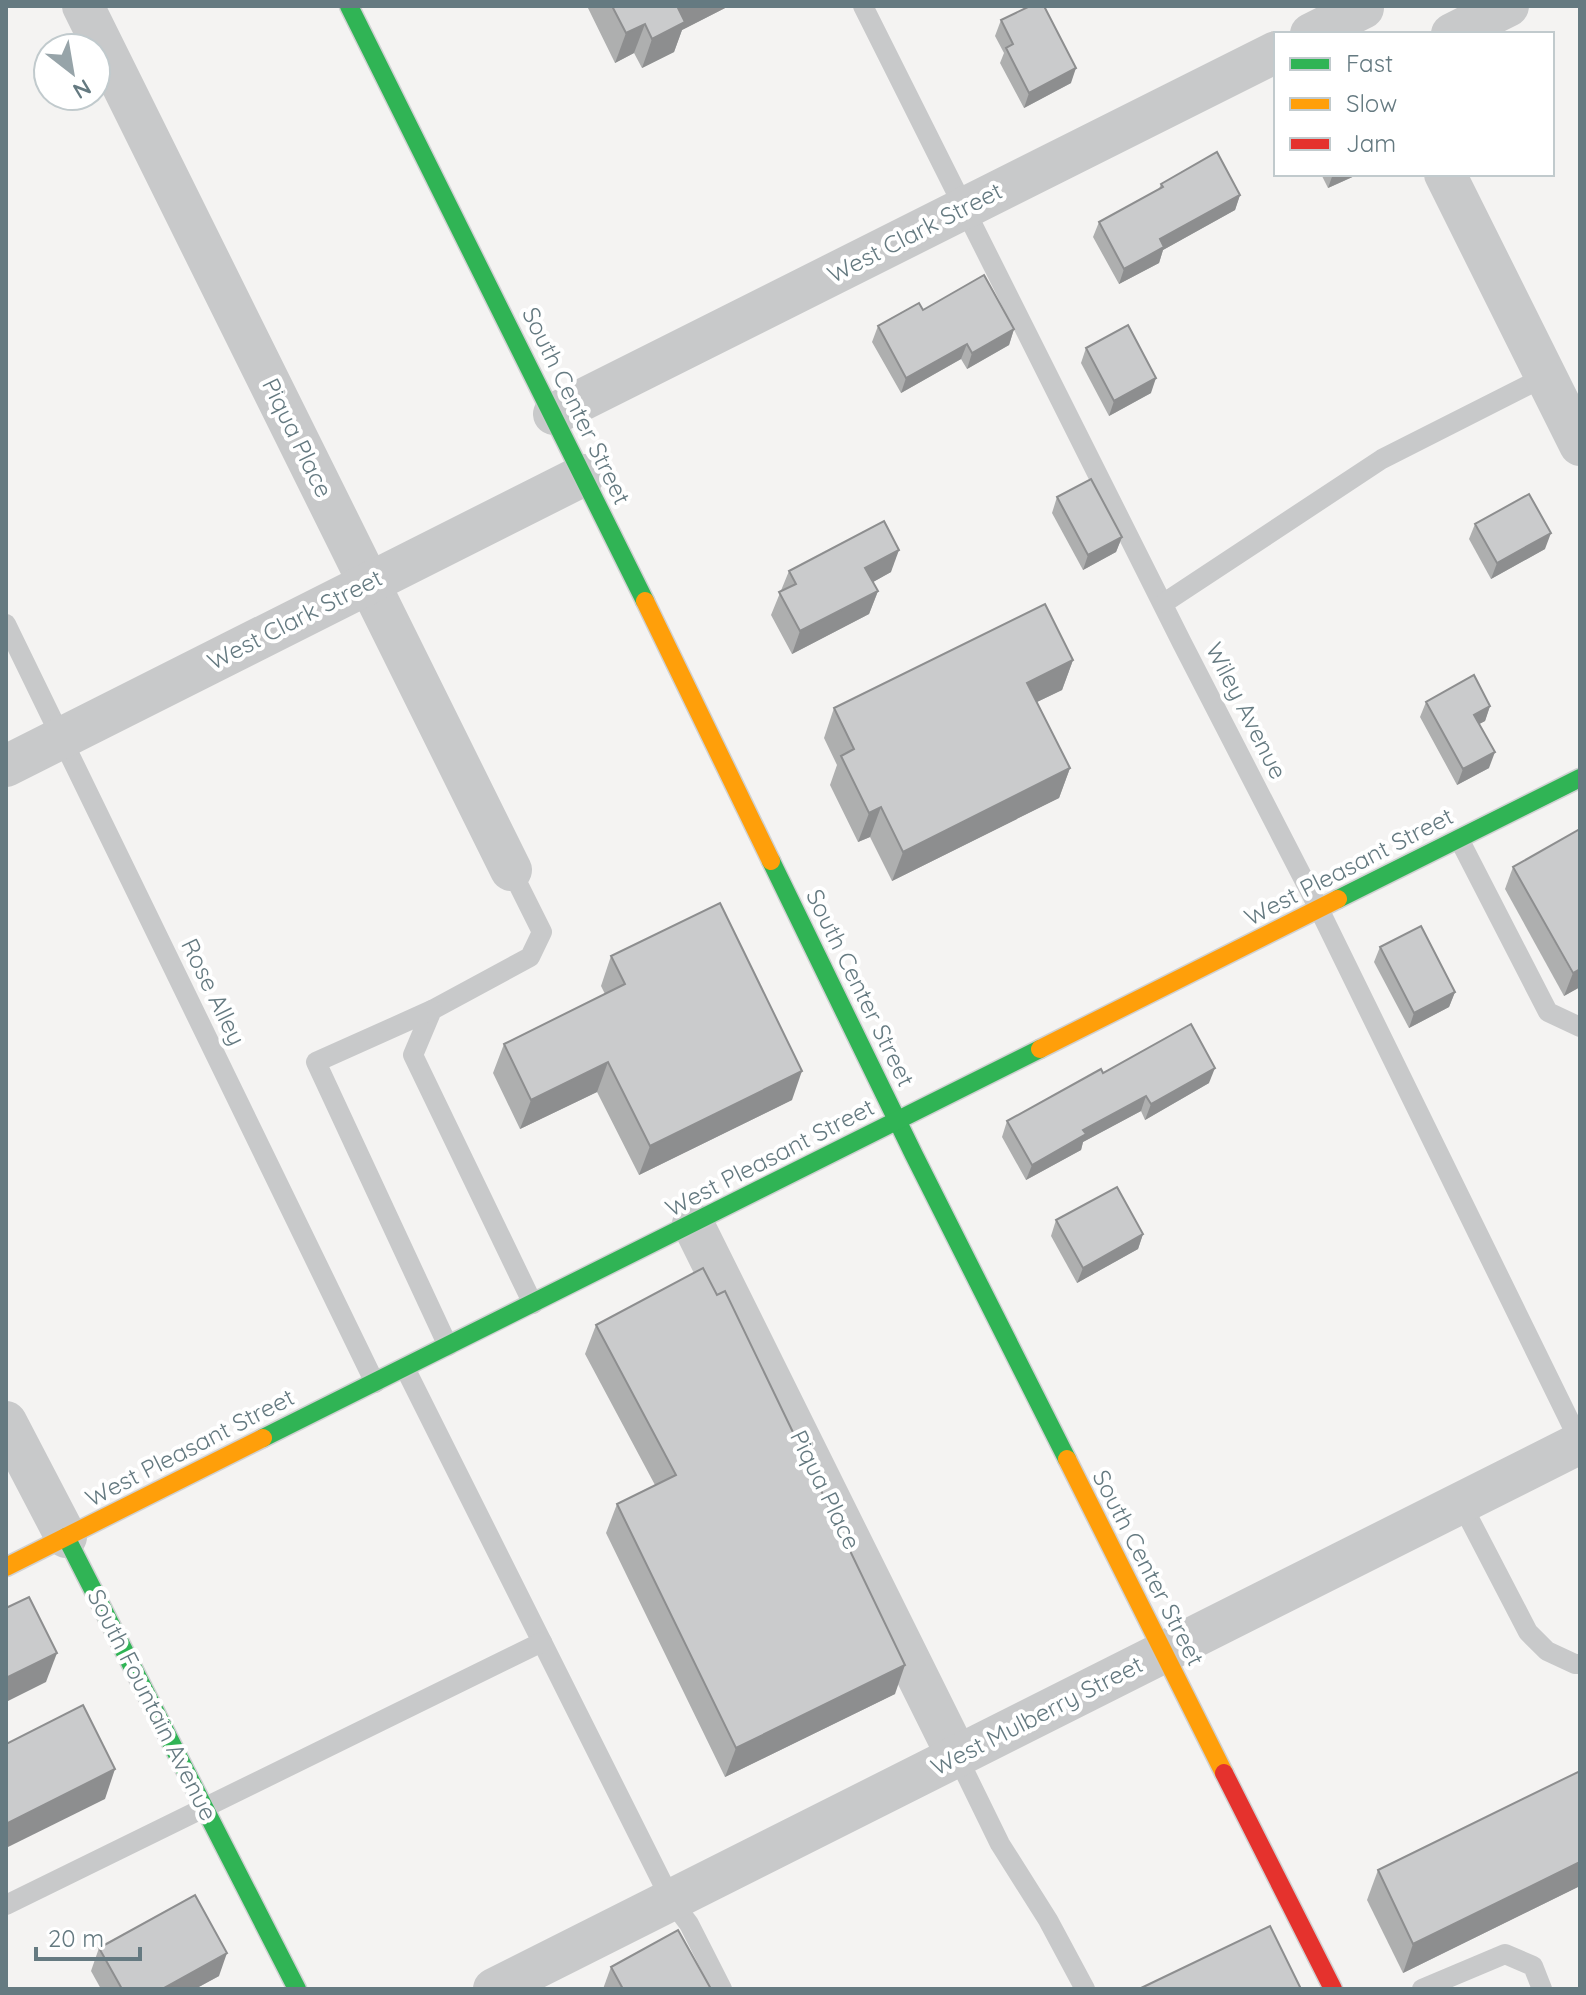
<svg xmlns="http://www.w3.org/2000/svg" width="1586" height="1995" viewBox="0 0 1586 1995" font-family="Quicksand,sans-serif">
<rect width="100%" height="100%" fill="#f4f3f2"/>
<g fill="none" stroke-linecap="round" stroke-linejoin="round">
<defs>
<g id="fast">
<path d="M 349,6 L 645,601"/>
<path d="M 771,861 L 914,1155 L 1067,1459"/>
<path d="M 1338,899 L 1580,778"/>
<path d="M 263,1438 L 1040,1049"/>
<path d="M 66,1537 L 297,1989"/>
</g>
<g id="slow">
<path d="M 645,601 L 771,861"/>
<path d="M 1040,1049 L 1338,899"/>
<path d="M 1067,1459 L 1224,1773"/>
<path d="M 6,1567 L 263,1438"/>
</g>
<path id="jam" d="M 1224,1773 L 1333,1989"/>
</defs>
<!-- fast casing -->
<use href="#fast" stroke="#d0d1d2" stroke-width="21"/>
<!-- slow casing -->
<use href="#slow" stroke="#d0d1d2" stroke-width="21"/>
<!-- jam casing -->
<use href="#jam" stroke="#d0d1d2" stroke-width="21"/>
<!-- lane -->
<g stroke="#c8c9ca" stroke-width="20">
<path d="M 863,6 L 1182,643 L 1319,909 L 1580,1442"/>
<path d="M 1164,603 L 1382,459 L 1546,376"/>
<path d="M 6,624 L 375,1383"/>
<path d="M 1459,839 L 1548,1012 L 1580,1027"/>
<path d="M 511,870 L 542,932 L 530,957 L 432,1010 L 413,1055 L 533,1304"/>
<path d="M 432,1010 L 316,1062 L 448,1346"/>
<path d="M 405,1368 L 671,1900 L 689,1924 L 722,1989"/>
<path d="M 1461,1503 L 1528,1632 L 1547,1651 L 1575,1664 L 1580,1664"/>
<path d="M 957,1756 L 1000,1844 L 1048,1920 L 1085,1989"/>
<path d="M 6,1905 L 542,1642"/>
<path d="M 1422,1989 L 1505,1954 L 1533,1966 L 1542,1989"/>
</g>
<!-- street -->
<g stroke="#c8c9ca" stroke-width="42">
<path d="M 83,6 L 511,870"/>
<path d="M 1311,34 L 1363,8"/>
<path d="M 1452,34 L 1508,6"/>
<path d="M 1445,174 L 1580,445"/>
<path d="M 554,414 L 1276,52"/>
<path d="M 6,766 L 584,475"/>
<path d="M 693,1224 L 957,1756"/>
<path d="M 6,1422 L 66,1537"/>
<path d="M 494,1989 L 1580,1443"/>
</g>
<!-- fast -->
<use href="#fast" stroke="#30b455" stroke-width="18"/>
<!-- slow -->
<use href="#slow" stroke="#ff9f0a" stroke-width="18"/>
<!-- jam -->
<use href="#jam" stroke="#e5322d" stroke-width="18"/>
</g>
<!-- wall -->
<g fill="#aeafaf">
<path d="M 587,6 L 729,6 L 682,30 L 674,52 L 642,68 L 634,53 L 615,63 Z"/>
<path d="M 1001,20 L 1071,83 L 1024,108 L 1000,63 L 1004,53 L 995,36 Z"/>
<path d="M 1321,174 L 1359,174 L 1328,188 Z"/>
<path d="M 1161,184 L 1240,195 L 1235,210 L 1163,250 L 1159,263 L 1119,284 L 1093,237 L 1099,222 L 1159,189 Z"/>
<path d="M 923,310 L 1014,329 L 1009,345 L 967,369 L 961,359 L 901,393 L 872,342 L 878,326 Z"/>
<path d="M 1086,348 L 1151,393 L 1109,416 L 1081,363 Z"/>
<path d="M 1057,497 L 1122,537 L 1116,552 L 1083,570 L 1052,513 Z"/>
<path d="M 1475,524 L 1545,549 L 1491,579 L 1469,539 Z"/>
<path d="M 789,571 L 891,572 L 873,582 L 878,591 L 869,614 L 792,654 L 771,615 Z"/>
<path d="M 1073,660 L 1062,690 L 1037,702 L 1070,768 L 1059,798 L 892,881 L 870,837 L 858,842 L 830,785 L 837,765 L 824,738 L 834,708 Z"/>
<path d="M 1426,702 L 1490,706 L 1485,721 L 1479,724 L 1489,768 L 1457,785 L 1420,717 Z"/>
<path d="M 1513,867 L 1580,987 L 1564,996 L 1505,889 Z"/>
<path d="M 1380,947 L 1455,992 L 1449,1007 L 1409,1028 L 1374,962 Z"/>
<path d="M 611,956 L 792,1100 L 639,1175 L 597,1092 L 520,1129 L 493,1073 L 504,1044 L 605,994 L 601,986 Z"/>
<path d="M 1103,1073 L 1209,1083 L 1145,1120 L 1141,1111 L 1083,1142 L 1081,1150 L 1026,1180 L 1002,1137 L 1007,1121 Z"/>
<path d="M 1056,1220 L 1143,1234 L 1138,1249 L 1077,1283 L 1051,1236 Z"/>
<path d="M 596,1325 L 895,1694 L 725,1777 L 606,1533 L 617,1504 L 655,1485 L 585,1354 Z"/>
<path d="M 1580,1771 L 1580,1886 L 1403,1973 L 1367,1900 L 1378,1870 Z"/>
<path d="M 99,1948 L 219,1976 L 195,1989 L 101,1989 L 91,1971 Z"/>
<path d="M 611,1967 L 711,1989 L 603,1989 Z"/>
</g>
<!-- shaded-wall -->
<g fill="#8d8e8f">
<path d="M 682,6 L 729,6 L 682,30 L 674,52 L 642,68 L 652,39 L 678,8 Z"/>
<path d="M 645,24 L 634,53 L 615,63 L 626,33 Z"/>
<path d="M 1076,68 L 1071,83 L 1024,108 L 1029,93 Z"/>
<path d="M 1333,174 L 1359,174 L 1328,188 Z"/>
<path d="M 1240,195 L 1235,210 L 1163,250 L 1159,263 L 1119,284 L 1124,269 L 1160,239 Z"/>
<path d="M 1014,329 L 1009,345 L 967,369 L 972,353 Z"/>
<path d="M 967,344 L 961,359 L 901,393 L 906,378 Z"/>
<path d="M 1156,378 L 1151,393 L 1109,416 L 1114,401 Z"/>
<path d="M 1551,533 L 1545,549 L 1491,579 L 1497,563 Z"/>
<path d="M 1122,537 L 1116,552 L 1083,570 L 1088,555 Z"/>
<path d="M 899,550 L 891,572 L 857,591 L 865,568 Z"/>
<path d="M 878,591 L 869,614 L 792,654 L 800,631 Z"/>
<path d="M 1073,660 L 1062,690 L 1016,712 L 1027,683 Z"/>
<path d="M 1490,706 L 1485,721 L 1468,730 L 1474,715 Z"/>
<path d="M 1495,752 L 1489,768 L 1457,785 L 1463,769 Z"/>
<path d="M 1070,768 L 1059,798 L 892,881 L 903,852 Z"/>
<path d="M 881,807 L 870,837 L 858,842 L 869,813 Z"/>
<path d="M 1580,969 L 1580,987 L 1564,996 L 1573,973 Z"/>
<path d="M 1455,992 L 1449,1007 L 1409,1028 L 1414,1013 Z"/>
<path d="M 608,1062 L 597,1092 L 520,1129 L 531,1100 Z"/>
<path d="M 1215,1068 L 1209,1083 L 1145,1120 L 1151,1104 Z"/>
<path d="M 802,1071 L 792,1100 L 639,1175 L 650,1146 Z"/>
<path d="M 1146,1096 L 1141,1111 L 1083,1142 L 1081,1150 L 1026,1180 L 1032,1165 L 1083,1130 Z"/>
<path d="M 1143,1234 L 1138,1249 L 1077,1283 L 1083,1268 Z"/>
<path d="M 57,1653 L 46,1682 L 6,1702 L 6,1678 Z"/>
<path d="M 905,1665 L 895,1694 L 725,1777 L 736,1748 Z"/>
<path d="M 115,1769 L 105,1799 L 6,1848 L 6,1824 Z"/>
<path d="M 1580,1862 L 1580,1886 L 1403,1973 L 1413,1944 Z"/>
<path d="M 227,1953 L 219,1976 L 195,1989 L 162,1989 Z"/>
</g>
<!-- building -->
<g fill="#cacbcc" stroke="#8d8e8f" stroke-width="2">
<path d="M 612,6 L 682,6 L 678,8 L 685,22 L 652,39 L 645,24 L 626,33 Z"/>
<path d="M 1030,6 L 1044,6 L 1076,68 L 1029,93 L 1006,48 L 1013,44 L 1001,20 Z"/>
<path d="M 1217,152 L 1240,195 L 1160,239 L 1164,247 L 1124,269 L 1099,222 L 1163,187 L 1161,184 Z"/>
<path d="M 984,275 L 1014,329 L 972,353 L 967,344 L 906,378 L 878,326 L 919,303 L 923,310 Z"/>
<path d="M 1128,325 L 1156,378 L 1114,401 L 1086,348 Z"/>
<path d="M 1091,479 L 1122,537 L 1088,555 L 1057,497 Z"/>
<path d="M 1529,494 L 1551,533 L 1497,563 L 1475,524 Z"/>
<path d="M 884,521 L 899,550 L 865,568 L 878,591 L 800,631 L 779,592 L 796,584 L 789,571 Z"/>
<path d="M 1045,604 L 1073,660 L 1027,683 L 1070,768 L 903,852 L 881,807 L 869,813 L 841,756 L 854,749 L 834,708 Z"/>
<path d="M 1474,675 L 1490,706 L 1474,715 L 1495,752 L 1463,769 L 1426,702 Z"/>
<path d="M 1580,829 L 1580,969 L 1573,973 L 1513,867 Z"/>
<path d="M 720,903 L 802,1071 L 650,1146 L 608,1062 L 531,1100 L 504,1044 L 625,984 L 611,956 Z"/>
<path d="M 1421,926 L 1455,992 L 1414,1013 L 1380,947 Z"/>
<path d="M 1191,1024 L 1215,1068 L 1151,1104 L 1146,1096 L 1083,1130 L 1086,1134 L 1032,1165 L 1007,1121 L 1101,1069 L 1103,1073 Z"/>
<path d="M 1117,1187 L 1143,1234 L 1083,1268 L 1056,1220 Z"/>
<path d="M 703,1268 L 717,1295 L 725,1291 L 905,1665 L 736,1748 L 617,1504 L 676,1475 L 596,1325 Z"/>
<path d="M 29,1597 L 57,1653 L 6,1678 L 6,1608 Z"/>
<path d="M 83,1705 L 115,1769 L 6,1824 L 6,1744 Z"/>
<path d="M 1580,1771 L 1580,1862 L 1413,1944 L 1378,1870 Z"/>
<path d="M 195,1895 L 227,1953 L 162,1989 L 122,1989 L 99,1948 Z"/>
<path d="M 1270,1926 L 1301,1989 L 1139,1989 Z"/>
<path d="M 678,1930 L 711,1989 L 623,1989 L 611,1967 Z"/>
</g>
<g text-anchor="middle" stroke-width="8" stroke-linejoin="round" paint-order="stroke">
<!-- street labels -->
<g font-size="24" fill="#657a81" stroke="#fff">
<text transform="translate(915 233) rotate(-27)" y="8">West Clark Street</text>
<text transform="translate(576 406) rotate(64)" y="8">South Center Street</text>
<text transform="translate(297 438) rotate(64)" y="8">Piqua Place</text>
<text transform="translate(295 620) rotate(-27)" y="8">West Clark Street</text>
<text transform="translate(1246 711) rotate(63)" y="8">Wiley Avenue</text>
<text transform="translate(1349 867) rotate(-27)" y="8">West Pleasant Street</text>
<text transform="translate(860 988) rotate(64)" y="8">South Center Street</text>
<text transform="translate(213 992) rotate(64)" y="8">Rose Alley</text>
<text transform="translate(770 1158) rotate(-27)" y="8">West Pleasant Street</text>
<text transform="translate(190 1448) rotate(-27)" y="8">West Pleasant Street</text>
<text transform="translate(825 1490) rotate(64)" y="8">Piqua Place</text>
<text transform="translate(1148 1568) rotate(63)" y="8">South Center Street</text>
<text transform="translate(152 1705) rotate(63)" y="8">South Fountain Avenue</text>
<text transform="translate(1037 1716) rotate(-27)" y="8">West Mulberry Street</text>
</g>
</g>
<!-- border -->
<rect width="1586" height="1995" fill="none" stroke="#657a81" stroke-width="16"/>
<!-- legend -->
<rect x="1274" y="32" width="280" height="144" fill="#ffffff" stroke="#c1cacd" stroke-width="2"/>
<rect x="1290" y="58" width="40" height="12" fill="#30b455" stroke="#c1cacd" stroke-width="2"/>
<text x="1346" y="72" font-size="24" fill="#657a81">Fast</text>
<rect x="1290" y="98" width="40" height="12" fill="#ff9f0a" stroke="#c1cacd" stroke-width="2"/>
<text x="1346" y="112" font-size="24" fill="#657a81">Slow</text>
<rect x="1290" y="138" width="40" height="12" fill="#e5322d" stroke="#c1cacd" stroke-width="2"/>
<text x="1346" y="152" font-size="24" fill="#657a81">Jam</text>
<!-- north arrow -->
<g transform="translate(72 72) rotate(149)"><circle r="38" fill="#ffffff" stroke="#c1cacd" stroke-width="2"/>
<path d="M0-6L14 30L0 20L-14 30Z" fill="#97a4a9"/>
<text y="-12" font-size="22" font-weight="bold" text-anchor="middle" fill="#657a81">N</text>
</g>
<!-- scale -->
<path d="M36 1947v12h104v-12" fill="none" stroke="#657a81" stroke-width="4"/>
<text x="48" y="1947" font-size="24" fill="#657a81" stroke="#ffffff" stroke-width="6" paint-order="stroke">20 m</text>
</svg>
